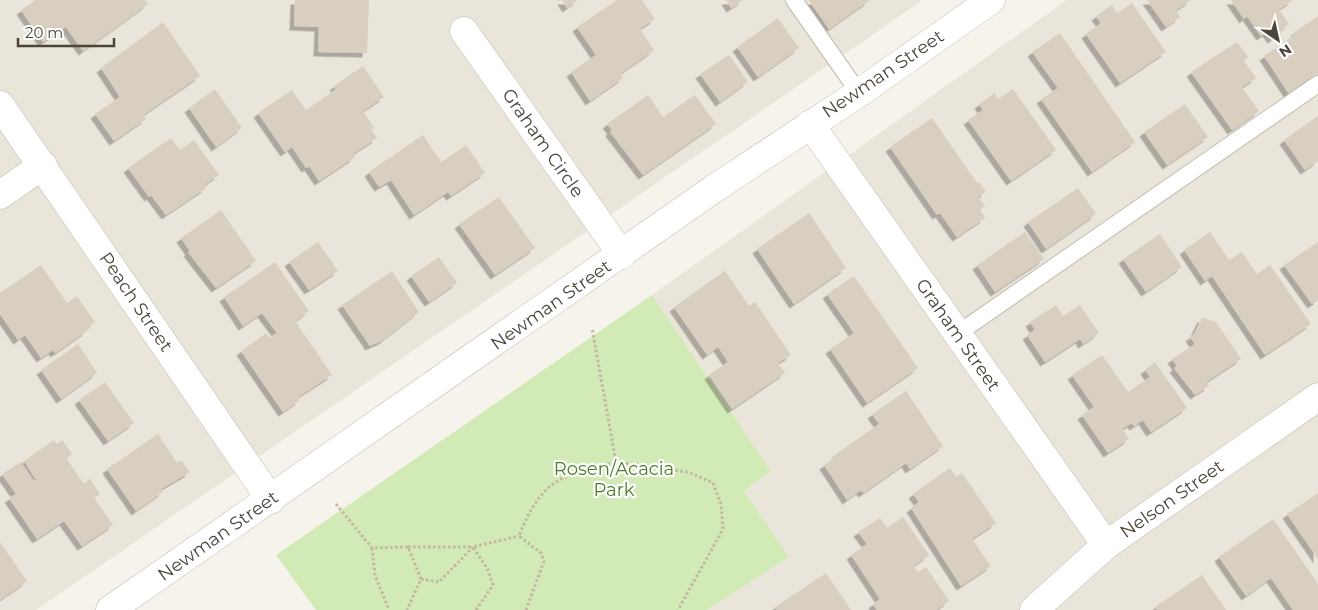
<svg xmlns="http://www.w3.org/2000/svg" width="1318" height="610" viewBox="0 0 1318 610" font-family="Montserrat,sans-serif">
<defs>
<filter id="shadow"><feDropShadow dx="-4.5" dy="4.5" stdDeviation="0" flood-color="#0004"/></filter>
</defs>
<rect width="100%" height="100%" fill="#f6f3ec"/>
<!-- residential -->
<g fill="#eae5da">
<path d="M 0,0 L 923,0 L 36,610 L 0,610 Z"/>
<path d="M 1067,0 L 1318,0 L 1318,610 L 707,610 L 789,557 L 744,491 L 771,471 L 652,295 Z"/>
</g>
<!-- green -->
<path fill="#d2eab5" d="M 652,295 L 771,471 L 744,491 L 789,557 L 707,610 L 316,610 L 276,555 Z"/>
<!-- building -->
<g fill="#d8cfc1" filter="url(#shadow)">
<path d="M 36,0 L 145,0 L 148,4 L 83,51 L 66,27 L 43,42 L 21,10 Z"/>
<path d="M 295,0 L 369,0 L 367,53 L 318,52 L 319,27 L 294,26 Z"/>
<path d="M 562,0 L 578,0 L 567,8 Z"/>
<path d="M 617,0 L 642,0 L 655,19 L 640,29 L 654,50 L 620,74 L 623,78 L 590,101 L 571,72 L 596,55 L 577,27 Z"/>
<path d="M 726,0 L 743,0 L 731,8 Z"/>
<path d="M 809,0 L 870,0 L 829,29 Z"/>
<path d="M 1147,0 L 1191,0 L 1176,10 L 1180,17 L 1166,27 Z"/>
<path d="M 1231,0 L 1293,0 L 1279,9 L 1289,24 L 1283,28 L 1285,30 L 1272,39 L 1267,32 L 1261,36 L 1247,16 L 1244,19 Z"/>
<path d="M 1132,3 L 1166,52 L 1120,83 L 1086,34 L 1101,23 L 1096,16 L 1112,5 L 1117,13 Z"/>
<path d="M 1318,16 L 1318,74 L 1289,94 L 1264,56 L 1296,34 L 1295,32 Z"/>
<path d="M 778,18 L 799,48 L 758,77 L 737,47 Z"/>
<path d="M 163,22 L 200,76 L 143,115 L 146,119 L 114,141 L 95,114 L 120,97 L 101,68 Z"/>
<path d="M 1060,33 L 1135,142 L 1092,172 L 1041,99 L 1058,88 L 1032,52 Z"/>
<path d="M 1237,42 L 1248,57 L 1244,61 L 1256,78 L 1242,87 L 1259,111 L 1232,130 L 1191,72 Z"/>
<path d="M 729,55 L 748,82 L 720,102 L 700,74 Z"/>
<path d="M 363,66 L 384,97 L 363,111 L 374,128 L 371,130 L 377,138 L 353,154 L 355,157 L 319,181 L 309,166 L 306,168 L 292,147 L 285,152 L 258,113 L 292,90 L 306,110 L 336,89 L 334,86 Z"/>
<path d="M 215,89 L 242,128 L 216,147 L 189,108 Z"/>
<path d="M 1013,89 L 1056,150 L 1011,181 L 968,120 L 983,110 L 979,104 L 995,93 L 998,99 Z"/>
<path d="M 648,95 L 663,117 L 695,95 L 716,124 L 643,175 L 610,132 L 612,130 L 607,124 Z"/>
<path d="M 1185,104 L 1208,137 L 1167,165 L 1144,132 Z"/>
<path d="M 1318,116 L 1318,161 L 1305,170 L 1284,140 Z"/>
<path d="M 932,118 L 977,183 L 979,182 L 986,192 L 978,197 L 985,206 L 980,210 L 985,218 L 957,237 L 940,213 L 937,215 L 890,147 Z"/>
<path d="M 423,135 L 441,162 L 466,145 L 485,173 L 451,196 L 448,192 L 414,215 L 391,180 L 379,187 L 369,172 Z"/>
<path d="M 171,138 L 180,150 L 194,140 L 219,175 L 204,185 L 206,188 L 166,215 L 151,195 L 149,197 L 128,168 Z"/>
<path d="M 1078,188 L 1096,214 L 1046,249 L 1028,222 Z"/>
<path d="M 499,197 L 535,248 L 495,275 L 459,224 Z"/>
<path d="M 221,210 L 256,261 L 216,288 L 188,252 L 190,251 L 181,238 Z"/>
<path d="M 809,213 L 846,268 L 794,304 L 757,249 Z"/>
<path d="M 1025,232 L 1044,259 L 995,292 L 977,265 Z"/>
<path d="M 1210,232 L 1229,260 L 1242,252 L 1257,274 L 1270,265 L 1311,324 L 1265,355 L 1212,276 L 1205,281 L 1184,250 Z"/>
<path d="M 1160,234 L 1182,267 L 1146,292 L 1123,259 Z"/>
<path d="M 318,242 L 338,271 L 309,290 L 289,262 Z"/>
<path d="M 1318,242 L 1318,300 L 1312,304 L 1284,265 Z"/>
<path d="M 439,257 L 457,283 L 429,302 L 411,276 Z"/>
<path d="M 275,262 L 309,311 L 295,321 L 332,375 L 298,397 L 300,400 L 283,412 L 241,351 L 266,333 L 269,338 L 277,333 L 262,313 L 243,326 L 224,297 Z"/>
<path d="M 41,265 L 67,303 L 77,296 L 95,322 L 86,329 L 87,331 L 55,353 L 53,350 L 41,358 L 25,335 L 18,340 L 0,314 L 0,293 Z"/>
<path d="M 392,271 L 419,312 L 383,340 L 370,346 L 342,305 Z"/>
<path d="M 725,271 L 749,306 L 755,302 L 791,355 L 778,363 L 785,373 L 732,409 L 709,375 L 728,362 L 718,347 L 707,355 L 674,307 Z"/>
<path d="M 854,276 L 918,368 L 867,403 L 830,349 L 854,333 L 827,294 Z"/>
<path d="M 1056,305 L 1063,316 L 1080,305 L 1099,333 L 1083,344 L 1080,339 L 1045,362 L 1027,335 L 1035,330 L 1030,322 Z"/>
<path d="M 1202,318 L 1216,322 L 1241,359 L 1206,382 L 1209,386 L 1195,395 L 1174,368 L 1177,366 L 1172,359 L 1195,344 L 1190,337 L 1194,334 Z"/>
<path d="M 78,344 L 97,373 L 61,399 L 41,370 Z"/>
<path d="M 1102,355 L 1128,392 L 1150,377 L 1145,370 L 1155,362 L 1187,408 L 1151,432 L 1143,420 L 1134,426 L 1132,423 L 1122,429 L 1129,439 L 1108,453 L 1082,415 L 1094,407 L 1072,375 Z"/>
<path d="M 105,382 L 134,423 L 108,441 L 79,400 Z"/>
<path d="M 906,391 L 943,446 L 910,469 L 906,463 L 863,493 L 861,490 L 847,500 L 824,465 L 837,456 L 836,454 L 879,424 L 872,414 Z"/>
<path d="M 158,434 L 177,463 L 181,460 L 190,472 L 161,489 L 163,492 L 136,511 L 107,469 Z"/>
<path d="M 54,440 L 57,444 L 62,440 L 72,454 L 66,458 L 84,484 L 90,479 L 100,494 L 94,498 L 113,525 L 82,546 L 64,521 L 37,539 L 9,498 L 16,494 L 2,474 L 21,462 L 34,481 L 36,480 L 24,461 Z"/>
<path d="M 950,468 L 956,477 L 962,473 L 996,523 L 972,539 L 991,566 L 961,586 L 911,508 L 919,502 L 913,494 Z"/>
<path d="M 1318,493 L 1318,559 L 1287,514 Z"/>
<path d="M 903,517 L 929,555 L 914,566 L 918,572 L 926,567 L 949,601 L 936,610 L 877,610 L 873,604 L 880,599 L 851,555 L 867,544 L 858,532 L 880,518 L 887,528 Z"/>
<path d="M 1273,519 L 1318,584 L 1318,610 L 1293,610 L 1271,578 L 1246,596 L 1219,557 Z"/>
<path d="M 0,542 L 27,581 L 0,600 Z"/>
<path d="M 826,573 L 851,610 L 777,610 L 775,607 Z"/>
<path d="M 1202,575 L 1226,610 L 1157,610 L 1155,607 Z"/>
</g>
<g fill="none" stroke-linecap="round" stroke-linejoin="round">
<defs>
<g id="service">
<path d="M 794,0 L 859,93"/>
<path d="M 957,334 L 1318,84"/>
</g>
<g id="minor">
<path d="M 464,31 L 622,255"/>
<path d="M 0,105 L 271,500"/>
<path d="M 810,124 L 1106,545"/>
<path d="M 0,195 L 43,165"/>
<path d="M 110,610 L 715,188 L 859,93 L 991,0"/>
<path d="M 1034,610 L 1106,545 L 1318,397"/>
</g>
</defs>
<!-- service casing -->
<use href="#service" stroke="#c2bbae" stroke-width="18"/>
<!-- minor casing -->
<use href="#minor" stroke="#c2bbae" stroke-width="29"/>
<!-- path -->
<g stroke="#c4b79f" stroke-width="3" stroke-dasharray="2.5 2.5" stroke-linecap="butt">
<path d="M 616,462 L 688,472 L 713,483 L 721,504 L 723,529 L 678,610"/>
<path d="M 336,504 L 372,548 L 408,547 L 421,579 L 407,610"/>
<path d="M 408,547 L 472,547"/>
<path d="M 372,548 L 375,575 L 389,610"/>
<path d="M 421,579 L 439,582 L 473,547"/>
<path d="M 476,610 L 493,585 L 488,570 L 473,547 L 519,536"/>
<path d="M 526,610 L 544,561 L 541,553 L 519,536 C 542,479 559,476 616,462 L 592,328"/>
</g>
<!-- service -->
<use href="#service" stroke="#fff" stroke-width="16"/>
<!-- minor -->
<use href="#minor" stroke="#fff" stroke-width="28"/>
</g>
<g text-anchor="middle" stroke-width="4.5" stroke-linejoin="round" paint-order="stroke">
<!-- street labels -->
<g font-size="18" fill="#4b4439" stroke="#fff">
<text transform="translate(883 74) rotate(-34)" y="6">Newman Street</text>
<text transform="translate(543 143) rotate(55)" y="6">Graham Circle</text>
<text transform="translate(136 302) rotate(56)" y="6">Peach Street</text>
<text transform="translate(551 305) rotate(-35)" y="6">Newman Street</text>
<text transform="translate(958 335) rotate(55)" y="6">Graham Street</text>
<text transform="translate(1172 499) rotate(-35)" y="6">Nelson Street</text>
<text transform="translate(218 536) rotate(-35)" y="6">Newman Street</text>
</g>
<!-- park labels -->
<g font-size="18" fill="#4a7f2a" stroke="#fff">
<text x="614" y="475">Rosen/Acacia<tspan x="614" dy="21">Park</tspan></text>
</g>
</g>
<!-- north arrow -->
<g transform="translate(1278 40) rotate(146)" stroke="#ffffff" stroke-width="4" paint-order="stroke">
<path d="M0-4L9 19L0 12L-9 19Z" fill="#4b4439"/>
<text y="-8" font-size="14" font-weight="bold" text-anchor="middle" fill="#4b4439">N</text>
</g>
<!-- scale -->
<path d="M18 38v8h96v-8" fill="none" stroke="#4b4439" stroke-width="2.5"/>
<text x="25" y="38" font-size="15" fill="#4b4439" stroke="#ffffff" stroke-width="4" paint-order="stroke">20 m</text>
</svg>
